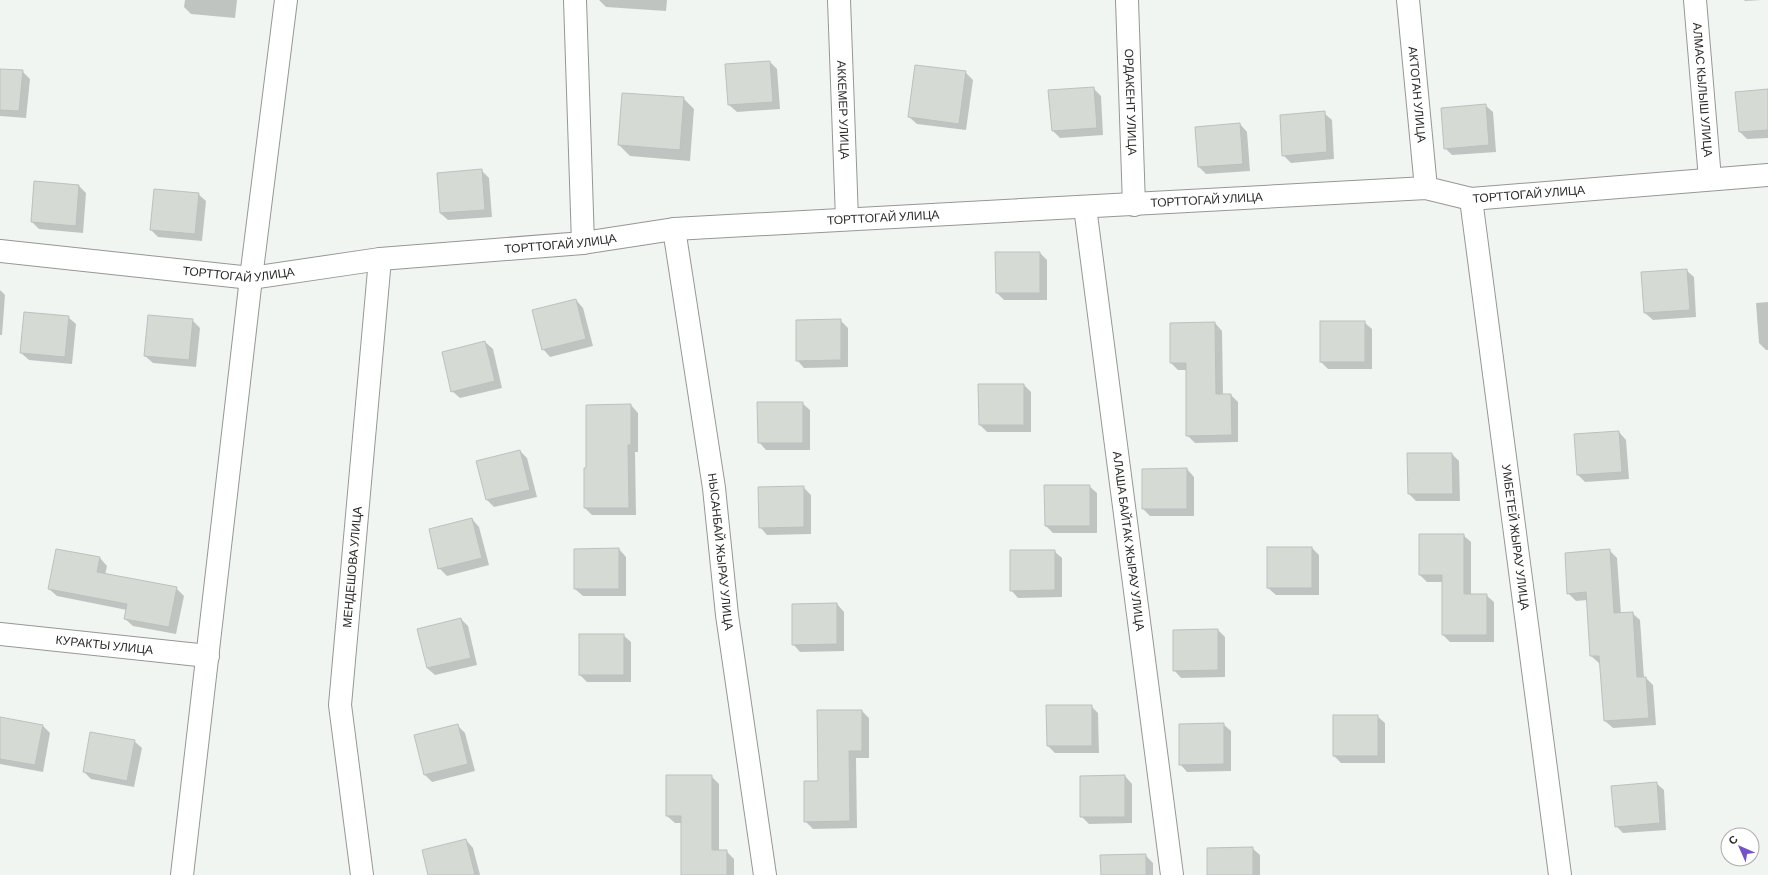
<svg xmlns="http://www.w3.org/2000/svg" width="1768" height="875" viewBox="0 0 1768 875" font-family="Barlow,sans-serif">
<rect width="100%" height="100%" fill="#f1f5f1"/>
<!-- shadow -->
<g fill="#0003">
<path d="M 185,0 L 237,0 L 235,18 L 191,14 L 184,7 Z"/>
<path d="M 599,0 L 667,0 L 666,11 L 606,7 Z"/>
<path d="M 1744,0 L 1762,0 L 1745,1 Z"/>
<path d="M 770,62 L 777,69 L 780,109 L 737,112 L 729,105 Z"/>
<path d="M 0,70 L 22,71 L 30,79 L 26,118 L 0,116 Z"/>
<path d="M 965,72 L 973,80 L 966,130 L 917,124 L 909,117 Z"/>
<path d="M 1093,88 L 1101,96 L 1103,135 L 1060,138 L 1053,131 Z"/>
<path d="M 1768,90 L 1768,138 L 1747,139 L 1740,132 Z"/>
<path d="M 683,98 L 694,109 L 690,161 L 630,156 L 619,145 Z"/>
<path d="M 1485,105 L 1493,112 L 1496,152 L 1452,155 L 1445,148 Z"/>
<path d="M 1324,113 L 1332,120 L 1334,159 L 1291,163 L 1283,155 Z"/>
<path d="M 1240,124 L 1247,132 L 1250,171 L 1206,174 L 1199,167 L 1196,128 Z"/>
<path d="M 481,170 L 489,178 L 492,217 L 448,220 L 440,213 Z"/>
<path d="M 35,183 L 79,186 L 86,193 L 83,233 L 39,229 L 32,222 Z"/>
<path d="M 198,194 L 206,201 L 202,241 L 158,237 L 151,230 Z"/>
<path d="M 1040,253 L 1047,260 L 1047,300 L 1004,300 L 997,293 Z"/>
<path d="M 1686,270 L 1694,277 L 1696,317 L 1653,320 L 1645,313 Z"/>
<path d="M 0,290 L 5,295 L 2,335 L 0,335 Z"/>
<path d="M 576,300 L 583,308 L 593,346 L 550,357 L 543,349 Z"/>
<path d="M 1768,302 L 1768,350 L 1766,350 L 1759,343 L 1756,303 Z"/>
<path d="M 68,317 L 76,324 L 72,364 L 29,360 L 21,353 Z"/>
<path d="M 192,320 L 200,328 L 196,367 L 153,363 L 145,356 Z"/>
<path d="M 840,320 L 848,328 L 848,367 L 804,368 L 797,360 Z"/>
<path d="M 1364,322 L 1372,329 L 1372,369 L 1328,369 L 1321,362 Z"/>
<path d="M 1215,323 L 1222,331 L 1223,395 L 1231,395 L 1238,402 L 1238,442 L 1195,443 L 1187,435 L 1187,370 L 1178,370 L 1171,363 L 1171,324 Z"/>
<path d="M 485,342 L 493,349 L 502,388 L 460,398 L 452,391 Z"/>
<path d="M 980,385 L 1024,385 L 1031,392 L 1031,432 L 987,432 L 980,425 Z"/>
<path d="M 802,403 L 810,410 L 810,450 L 766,450 L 759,442 Z"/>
<path d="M 631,405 L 638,413 L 638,452 L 635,452 L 636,515 L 592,515 L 585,508 L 587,468 Z"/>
<path d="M 1619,432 L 1626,440 L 1629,479 L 1585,482 L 1578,475 L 1575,435 Z"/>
<path d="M 520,451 L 527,458 L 537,497 L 494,507 L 487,500 L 477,461 Z"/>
<path d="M 1408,454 L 1452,454 L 1459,461 L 1460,501 L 1416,501 L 1409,494 Z"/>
<path d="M 1187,469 L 1194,477 L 1194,516 L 1150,516 L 1143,509 L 1143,470 Z"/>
<path d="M 1089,486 L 1097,493 L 1097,533 L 1053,533 L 1046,526 Z"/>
<path d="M 803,487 L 811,495 L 811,534 L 767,535 L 760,527 Z"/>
<path d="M 472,519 L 479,527 L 489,565 L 447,576 L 439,568 Z"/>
<path d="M 1463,535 L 1471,542 L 1471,595 L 1486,595 L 1494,602 L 1494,642 L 1450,642 L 1443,635 L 1443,582 L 1427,582 L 1420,575 Z"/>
<path d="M 1312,548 L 1319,555 L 1319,595 L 1276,595 L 1268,588 Z"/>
<path d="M 619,549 L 626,557 L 626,596 L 583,596 L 575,589 Z"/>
<path d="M 1609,550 L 1617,558 L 1621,614 L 1632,613 L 1640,620 L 1644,678 L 1646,678 L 1653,685 L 1656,725 L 1613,728 L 1605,721 L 1601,663 L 1599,663 L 1591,656 L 1587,600 L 1576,601 L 1568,593 Z"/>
<path d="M 1054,551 L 1062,558 L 1062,597 L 1018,598 L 1011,590 Z"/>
<path d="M 100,558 L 107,566 L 105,575 L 176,588 L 184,596 L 176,634 L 133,626 L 125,619 L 127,610 L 57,596 L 49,589 Z"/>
<path d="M 837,604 L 844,612 L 844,651 L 800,652 L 793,644 Z"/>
<path d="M 461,619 L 468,626 L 477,665 L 435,675 L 427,668 Z"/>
<path d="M 1218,630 L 1225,637 L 1225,677 L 1181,678 L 1174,670 Z"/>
<path d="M 623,635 L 631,642 L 631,682 L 587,682 L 580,675 Z"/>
<path d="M 1091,706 L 1098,713 L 1099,753 L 1055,753 L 1048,746 Z"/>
<path d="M 862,711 L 869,718 L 869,758 L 856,758 L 857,828 L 813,829 L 805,821 L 819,782 Z"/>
<path d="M 1377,716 L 1385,723 L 1385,763 L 1341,763 L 1334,756 Z"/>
<path d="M 0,718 L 43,726 L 50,733 L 43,772 L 0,764 Z"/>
<path d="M 1223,724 L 1231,731 L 1231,771 L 1187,772 L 1180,764 Z"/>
<path d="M 458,726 L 465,733 L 475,771 L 432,782 L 425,775 Z"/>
<path d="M 134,741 L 142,748 L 134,787 L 91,779 L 84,772 Z"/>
<path d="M 711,776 L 719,784 L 719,851 L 726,851 L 734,859 L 734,875 L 682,875 L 682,823 L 675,823 L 667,816 Z"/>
<path d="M 1125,776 L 1132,784 L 1132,823 L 1089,824 L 1081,816 Z"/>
<path d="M 1656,783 L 1664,790 L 1666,830 L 1623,833 L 1616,826 Z"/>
<path d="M 466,840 L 473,848 L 480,875 L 429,875 Z"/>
<path d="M 1252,848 L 1260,855 L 1260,875 L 1208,875 Z"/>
<path d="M 1145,855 L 1153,863 L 1153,875 L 1102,875 Z"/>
</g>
<!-- building -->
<g fill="#d5dad5" stroke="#bdc1bd">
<path d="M 770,61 L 773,102 L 728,105 L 725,64 Z"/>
<path d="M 915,65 L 966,71 L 959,124 L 908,117 Z"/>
<path d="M 0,69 L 23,70 L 19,111 L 0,110 Z"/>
<path d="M 1094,87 L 1097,128 L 1052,131 L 1048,90 Z"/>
<path d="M 1768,89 L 1768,130 L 1739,132 L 1735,92 Z"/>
<path d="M 622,93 L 684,97 L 680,150 L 618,145 Z"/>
<path d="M 1486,104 L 1489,145 L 1444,149 L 1441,108 Z"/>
<path d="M 1325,111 L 1327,152 L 1282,156 L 1280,115 Z"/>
<path d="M 1240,123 L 1243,164 L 1198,167 L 1195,127 Z"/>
<path d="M 482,169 L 485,210 L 440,213 L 437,173 Z"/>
<path d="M 34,181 L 79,185 L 76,226 L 31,222 Z"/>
<path d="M 154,189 L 199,193 L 195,234 L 150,230 Z"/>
<path d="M 995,252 L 1040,252 L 1040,293 L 996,293 Z"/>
<path d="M 1687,269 L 1690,310 L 1644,313 L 1641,272 Z"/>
<path d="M 576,299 L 586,339 L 542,350 L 532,310 Z"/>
<path d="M 24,312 L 69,316 L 65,357 L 20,353 Z"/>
<path d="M 148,315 L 193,319 L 189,360 L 144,356 Z"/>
<path d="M 841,319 L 841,360 L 796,361 L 796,320 Z"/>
<rect x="1320" y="321" width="45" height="41"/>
<path d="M 1215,322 L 1216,394 L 1231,394 L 1232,435 L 1186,436 L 1186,363 L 1170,363 L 1170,323 Z"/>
<path d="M 485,341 L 495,381 L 451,392 L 442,352 Z"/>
<path d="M 978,384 L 1024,384 L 1024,425 L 979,425 Z"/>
<path d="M 757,402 L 803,402 L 803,443 L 758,443 Z"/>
<path d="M 631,404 L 631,445 L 628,445 L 629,508 L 584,508 L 584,468 L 586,468 L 586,405 Z"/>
<path d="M 1619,431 L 1622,472 L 1577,475 L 1574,434 Z"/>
<path d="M 520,450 L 530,490 L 486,500 L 476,461 Z"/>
<path d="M 1407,453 L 1452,453 L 1453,494 L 1408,494 Z"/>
<path d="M 1187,468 L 1187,509 L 1142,509 L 1142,469 Z"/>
<path d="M 1044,485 L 1090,485 L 1090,526 L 1045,526 Z"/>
<path d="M 804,486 L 804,527 L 759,528 L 758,487 Z"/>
<path d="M 472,518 L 482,558 L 438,569 L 429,529 Z"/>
<path d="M 1419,534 L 1464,534 L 1464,594 L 1487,594 L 1487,635 L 1442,635 L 1442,575 L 1419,575 Z"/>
<rect x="1267" y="547" width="45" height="41"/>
<path d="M 619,548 L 619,589 L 574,589 L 574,549 Z"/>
<path d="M 56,549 L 100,557 L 97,572 L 177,587 L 169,627 L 124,619 L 127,604 L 48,589 Z"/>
<path d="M 1610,549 L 1614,613 L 1633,612 L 1637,677 L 1646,677 L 1649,718 L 1604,721 L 1599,656 L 1590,656 L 1586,592 L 1567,594 L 1565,553 Z"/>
<path d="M 1010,550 L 1055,550 L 1055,590 L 1010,591 Z"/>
<path d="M 837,603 L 837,644 L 792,645 L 792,604 Z"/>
<path d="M 461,618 L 471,658 L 427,668 L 417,629 Z"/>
<path d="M 1218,629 L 1218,670 L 1173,671 L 1173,630 Z"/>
<rect x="579" y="634" width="45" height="41"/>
<path d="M 1046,705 L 1092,705 L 1092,746 L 1047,746 Z"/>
<path d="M 817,710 L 862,710 L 862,751 L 849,751 L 850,821 L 804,822 L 804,781 L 818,781 Z"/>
<rect x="1333" y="715" width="45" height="41"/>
<path d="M 0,717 L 43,725 L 35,765 L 0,759 Z"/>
<path d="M 1224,723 L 1224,764 L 1179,765 L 1179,724 Z"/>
<path d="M 458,724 L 468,764 L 424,775 L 414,735 Z"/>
<path d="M 90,732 L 135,740 L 127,781 L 83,772 Z"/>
<path d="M 666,775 L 712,775 L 712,850 L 727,850 L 727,875 L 681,875 L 681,816 L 666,816 Z"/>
<path d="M 1125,775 L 1125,817 L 1080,817 L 1080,776 Z"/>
<path d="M 1657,782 L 1660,823 L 1615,827 L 1611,786 Z"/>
<path d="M 466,839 L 475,875 L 428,875 L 422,850 Z"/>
<path d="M 1253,847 L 1253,875 L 1207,875 L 1207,848 Z"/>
<path d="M 1146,854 L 1146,875 L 1101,875 L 1100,855 Z"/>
</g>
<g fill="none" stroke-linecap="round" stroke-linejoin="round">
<defs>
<g id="minor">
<path d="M 575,0 L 583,243"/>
<path id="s1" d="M 839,0 L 847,219"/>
<path id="s2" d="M 1127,0 L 1134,205"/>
<path id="s3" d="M 1408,0 L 1426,188"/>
<path id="s4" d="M 1695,0 L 1710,179"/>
<path id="s5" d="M 1471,199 L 1560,875"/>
<path id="s6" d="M 1085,207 L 1172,875"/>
<path id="s7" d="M 674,229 L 714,488 L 727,615 L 765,875"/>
<path id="s8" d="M 0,251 L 251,278 L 380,259 L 583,243 L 674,229 L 1426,188 L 1471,199 L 1768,175"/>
<path id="s9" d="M 0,634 L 208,656"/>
<path d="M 182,875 L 251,278 L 286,0"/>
<path id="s10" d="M 362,875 L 340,705 L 380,259"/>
</g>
</defs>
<!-- minor casing -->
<use href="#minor" stroke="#949894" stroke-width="24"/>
<!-- minor -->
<use href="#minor" stroke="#fff" stroke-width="22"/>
</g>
<g text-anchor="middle" stroke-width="4" stroke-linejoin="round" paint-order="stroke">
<!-- street labels -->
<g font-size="12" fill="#2a2b29" stroke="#fff">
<text dy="4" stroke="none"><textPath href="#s4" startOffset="90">АЛМАС КЫЛЫШ УЛИЦА</textPath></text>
<text dy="4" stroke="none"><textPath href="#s3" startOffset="95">АКТОГАН УЛИЦА</textPath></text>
<text dy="4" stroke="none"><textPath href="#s2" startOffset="102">ОРДАКЕНТ УЛИЦА</textPath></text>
<text dy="4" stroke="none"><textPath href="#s1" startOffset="110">АККЕМЕР УЛИЦА</textPath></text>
<text dy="4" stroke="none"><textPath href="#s8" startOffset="1536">ТОРТТОГАЙ УЛИЦА</textPath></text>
<text dy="4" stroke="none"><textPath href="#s8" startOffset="1212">ТОРТТОГАЙ УЛИЦА</textPath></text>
<text dy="4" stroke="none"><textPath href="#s8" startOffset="888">ТОРТТОГАЙ УЛИЦА</textPath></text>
<text dy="4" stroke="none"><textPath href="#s8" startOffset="564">ТОРТТОГАЙ УЛИЦА</textPath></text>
<text dy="4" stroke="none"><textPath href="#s8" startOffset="240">ТОРТТОГАЙ УЛИЦА</textPath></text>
<text dy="4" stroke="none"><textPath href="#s5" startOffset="341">УМБЕТЕЙ ЖЫРАУ УЛИЦА</textPath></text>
<text dy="4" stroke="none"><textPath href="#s6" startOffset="337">АЛАША БАЙТАК ЖЫРАУ УЛИЦА</textPath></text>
<text dy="4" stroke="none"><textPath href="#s7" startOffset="326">НЫСАНБАЙ ЖЫРАУ УЛИЦА</textPath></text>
<text dy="4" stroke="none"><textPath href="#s10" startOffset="310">МЕНДЕШОВА УЛИЦА</textPath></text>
<text dy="4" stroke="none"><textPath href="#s9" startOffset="105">КУРАКТЫ УЛИЦА</textPath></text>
</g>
</g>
<!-- north arrow -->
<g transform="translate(1740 847) rotate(315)"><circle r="19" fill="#ffffff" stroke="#aaaaa9"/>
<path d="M0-3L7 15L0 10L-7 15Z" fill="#7551ca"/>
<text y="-6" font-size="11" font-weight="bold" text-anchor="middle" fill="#2a2b29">С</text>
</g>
</svg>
